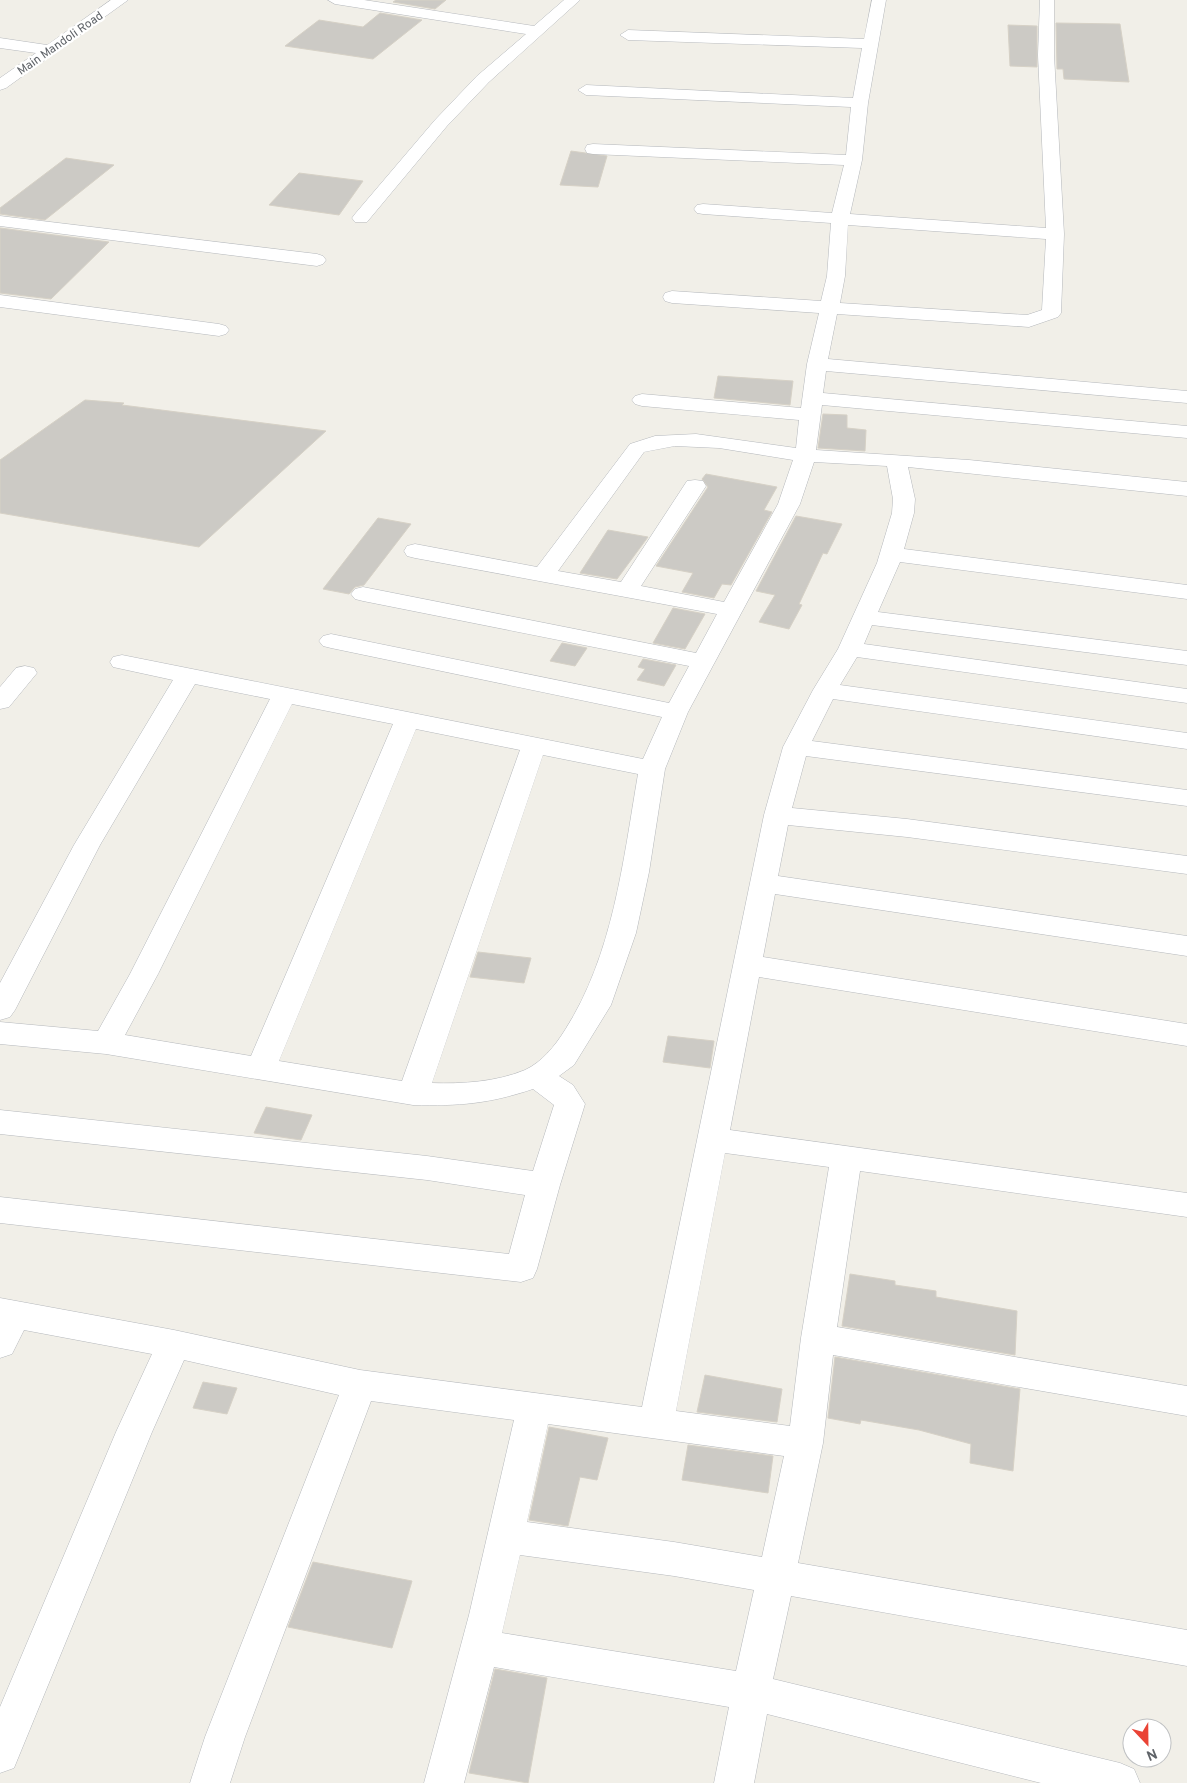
<svg xmlns="http://www.w3.org/2000/svg" width="1187" height="1783" viewBox="0 0 1187 1783" font-family="Overpass,sans-serif">
<rect width="100%" height="100%" fill="#f1efe8"/>
<!-- building -->
<g fill="#cccac5" stroke="#d6d1c6">
<path d="M 396,0 L 446,0 L 435,9 L 393,2 Z"/>
<path d="M 380,13 L 422,20 L 373,59 L 285,46 L 319,20 L 363,27 Z"/>
<path d="M 1056,23 L 1120,24 L 1129,82 L 1064,79 L 1063,69 L 1057,69 Z"/>
<path d="M 1008,25 L 1037,26 L 1037,67 L 1010,66 Z"/>
<path d="M 571,151 L 607,156 L 598,187 L 560,185 Z"/>
<path d="M 66,158 L 114,165 L 45,220 L 0,214 L 0,208 Z"/>
<path d="M 299,173 L 363,181 L 339,215 L 269,205 Z"/>
<path d="M 0,228 L 109,242 L 51,299 L 0,293 Z"/>
<path d="M 718,376 L 793,381 L 790,405 L 714,398 Z"/>
<path d="M 85,400 L 124,403 L 122,405 L 326,431 L 199,547 L 0,513 L 0,460 Z"/>
<path d="M 823,414 L 847,415 L 847,428 L 866,430 L 865,451 L 818,448 Z"/>
<path d="M 706,474 L 777,487 L 764,510 L 772,512 L 731,585 L 722,584 L 714,598 L 682,592 L 693,573 L 656,566 L 708,487 L 702,479 Z"/>
<path d="M 796,516 L 842,524 L 827,554 L 823,553 L 799,604 L 802,605 L 789,629 L 759,622 L 775,595 L 756,591 Z"/>
<path d="M 378,518 L 411,524 L 364,585 L 355,587 L 349,594 L 323,589 Z"/>
<path d="M 608,530 L 648,537 L 617,579 L 580,573 Z"/>
<path d="M 673,608 L 705,614 L 685,649 L 653,643 Z"/>
<path d="M 562,643 L 587,648 L 575,666 L 550,661 Z"/>
<path d="M 643,659 L 676,665 L 664,686 L 637,680 L 645,669 L 638,667 Z"/>
<path d="M 478,952 L 531,958 L 524,983 L 470,977 Z"/>
<path d="M 668,1036 L 714,1041 L 710,1068 L 663,1062 Z"/>
<path d="M 266,1107 L 312,1115 L 301,1140 L 254,1133 Z"/>
<path d="M 850,1274 L 895,1281 L 895,1285 L 936,1291 L 936,1297 L 1017,1311 L 1015,1355 L 842,1326 Z"/>
<path d="M 835,1357 L 1020,1389 L 1013,1471 L 970,1463 L 971,1444 L 919,1430 L 861,1420 L 860,1424 L 828,1418 Z"/>
<path d="M 705,1375 L 782,1389 L 777,1422 L 697,1412 Z"/>
<path d="M 203,1382 L 237,1388 L 227,1414 L 193,1408 Z"/>
<path d="M 549,1427 L 608,1438 L 597,1480 L 580,1477 L 568,1526 L 529,1520 Z"/>
<path d="M 688,1445 L 773,1456 L 768,1493 L 682,1480 Z"/>
<path d="M 313,1562 L 412,1581 L 392,1648 L 288,1627 Z"/>
<path d="M 495,1669 L 547,1678 L 528,1783 L 469,1773 Z"/>
</g>
<g fill="none" stroke-linecap="round" stroke-linejoin="round">
<defs>
<g id="minor">
<path d="M 111,0 L 128,0 L 6,88 L 0,90 L 0,78 L 36,53 L 0,48 L 0,38 L 47,45 Z"/>
<path d="M 328,0 L 364,0 L 534,26 L 564,0 L 580,0 L 489,82 L 447,126 L 367,222 L 355,222 L 352,218 L 355,214 L 435,120 L 477,76 L 526,34 L 335,4 Z"/>
<path d="M 872,0 L 886,0 L 868,103 L 862,160 L 850,214 L 1046,228 L 1038,55 L 1040,0 L 1054,0 L 1054,55 L 1064,234 L 1061,313 L 1058,317 L 1029,327 L 837,314 L 828,359 L 1187,391 L 1187,403 L 826,371 L 823,393 L 1187,426 L 1187,438 L 822,405 L 816,450 L 969,460 L 1187,482 L 1187,496 L 908,467 L 915,499 L 914,513 L 904,549 L 1187,585 L 1187,599 L 900,562 L 878,612 L 1187,651 L 1187,665 L 872,625 L 864,644 L 1187,689 L 1187,703 L 857,657 L 840,685 L 1187,733 L 1187,749 L 833,699 L 812,741 L 1187,790 L 1187,806 L 806,756 L 792,808 L 907,819 L 1187,856 L 1187,874 L 907,837 L 788,825 L 778,876 L 1187,936 L 1187,956 L 775,894 L 763,957 L 1187,1024 L 1187,1046 L 759,977 L 730,1130 L 1187,1193 L 1187,1217 L 860,1171 L 837,1327 L 1187,1386 L 1187,1416 L 833,1355 L 823,1443 L 798,1563 L 1187,1630 L 1187,1666 L 791,1596 L 773,1679 L 1120,1763 L 1134,1769 L 1140,1783 L 1041,1783 L 767,1714 L 754,1783 L 714,1783 L 729,1707 L 494,1667 L 464,1783 L 424,1783 L 469,1615 L 514,1420 L 371,1401 L 245,1737 L 230,1783 L 190,1783 L 205,1737 L 339,1395 L 184,1360 L 152,1432 L 14,1768 L 0,1773 L 0,1707 L 116,1432 L 152,1354 L 24,1330 L 12,1354 L 0,1358 L 0,1298 L 174,1330 L 360,1370 L 642,1407 L 764,815 L 783,747 L 813,690 L 838,649 L 877,563 L 892,513 L 893,499 L 887,466 L 814,462 L 800,504 L 688,712 L 665,769 L 649,872 L 636,933 L 611,1005 L 574,1065 L 559,1076 L 573,1085 L 585,1104 L 560,1185 L 537,1269 L 533,1278 L 521,1282 L 0,1223 L 0,1197 L 509,1254 L 525,1195 L 427,1180 L 0,1134 L 0,1110 L 427,1156 L 533,1171 L 554,1105 L 533,1089 C 488,1104 460,1106 413,1105 L 106,1054 L 0,1044 L 0,1022 L 98,1031 L 130,974 L 270,699 L 195,684 L 100,845 L 15,1010 L 10,1017 L 0,1020 L 0,983 L 74,845 L 173,680 L 113,667 L 110,662 L 113,657 L 122,655 L 643,759 L 662,717 L 331,648 L 323,646 L 319,641 L 323,636 L 331,634 L 669,703 L 689,666 L 363,601 L 355,599 L 351,594 L 355,589 L 363,587 L 696,653 L 717,614 L 415,558 L 407,556 L 404,551 L 407,546 L 415,544 L 537,567 L 630,444 L 655,436 L 696,434 L 796,448 L 799,420 L 642,406 L 635,404 L 632,400 L 635,396 L 642,394 L 801,408 L 807,364 L 819,313 L 672,303 L 665,301 L 663,297 L 665,293 L 672,291 L 821,301 L 827,276 L 831,223 L 703,214 L 697,213 L 694,209 L 697,205 L 703,204 L 832,213 L 844,165 L 593,154 L 587,153 L 585,149 L 587,145 L 593,144 L 846,155 L 851,107 L 586,95 L 578,90 L 586,85 L 853,98 L 862,48 L 628,40 L 620,35 L 628,30 L 864,39 ZM 848,225 L 1046,239 L 1042,310 L 1027,315 L 840,303 L 845,276 ZM 675,446 L 719,448 L 793,460 L 778,504 L 724,602 L 641,586 L 706,486 L 703,481 L 695,480 L 687,481 L 621,582 L 558,571 L 644,452 ZM 292,704 L 393,724 L 251,1056 L 125,1035 L 158,974 ZM 416,729 L 520,750 L 402,1081 L 279,1061 ZM 543,755 L 638,774 C 623,862 613,955 565,1030 C 555,1046 542,1062 525,1070 C 496,1082 463,1084 432,1083 ZM 725,1153 L 829,1167 L 801,1338 L 790,1426 L 676,1411 ZM 548,1424 L 784,1456 L 762,1557 L 674,1542 L 527,1522 ZM 520,1555 L 674,1576 L 754,1590 L 736,1671 L 502,1633 Z"/>
<path d="M 0,216 L 317,254 L 323,256 L 326,260 L 323,264 L 317,266 L 0,226 Z"/>
<path d="M 0,295 L 219,324 L 226,326 L 229,330 L 226,334 L 219,336 L 0,307 Z"/>
<path d="M 25,666 L 34,668 L 37,673 L 9,707 L 0,709 L 0,687 L 16,668 Z"/>
</g>
</defs>
<!-- minor casing -->
<use href="#minor" stroke="#b5b8bc" stroke-width="1"/>
<!-- minor -->
<use href="#minor" fill="#fff" fill-rule="evenodd"/>
</g>
<g text-anchor="middle" stroke-width="4.5" stroke-linejoin="round" paint-order="stroke">
<!-- far-street labels -->
<g font-size="12" fill="#5f6368" stroke="#fff">
<text transform="translate(60 43) rotate(-35)" y="4">Main Mandoli Road</text>
</g>
</g>
<!-- north arrow -->
<g transform="translate(1147 1743) rotate(158)"><circle r="24" fill="#ffffff" stroke="#bfc1c3"/>
<path d="M0-4L9 19L0 12L-9 19Z" fill="#ea4335"/>
<text y="-8" font-size="14" font-weight="bold" text-anchor="middle" fill="#5f6368">N</text>
</g>
</svg>
